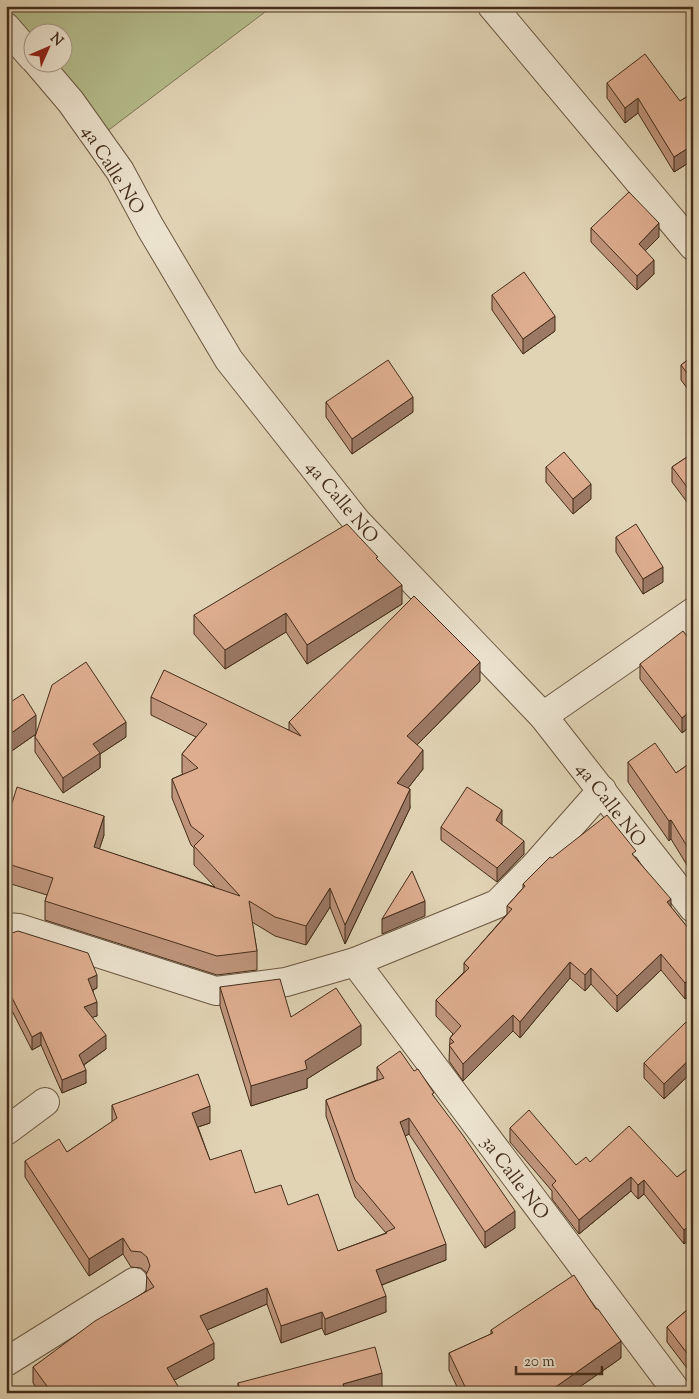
<svg xmlns="http://www.w3.org/2000/svg" width="699" height="1399" viewBox="0 0 699 1399" font-family="'Sorts Mill Goudy',serif">
<rect width="100%" height="100%" fill="#e1d4b5"/>
<filter id="stains"><feTurbulence type="fractalNoise" baseFrequency=".004" numOctaves="4"/><feColorMatrix values="0 0 0 0 .2 0 0 0 0 .09 0 0 0 0 .02 0 0 0 .5 -.17"/></filter>
<radialGradient id="worn" r=".72"><stop offset=".6" stop-color="#630" stop-opacity="0"/><stop offset="1" stop-color="#630" stop-opacity=".3"/></radialGradient>
<!-- green -->
<path fill="#b5bc8c" stroke="#7c7453" d="M 6,6 L 273,6 L 102,135 L 43,63 L 62,62 L 62,32 L 32,32 L 32,49 L 6,17 Z"/>
<g fill="none" stroke-linecap="round" stroke-linejoin="round">
<defs>
<g id="street">
<path d="M 492,6 L 693,246"/>
<path d="M 6,27 L 32,57"/>
<path d="M 37,62 L 71,102 L 120,171 L 150,227 L 229,360 L 357,522 L 543,716 L 693,908"/>
<path d="M 543,716 L 693,612"/>
<path d="M 6,927 L 19,928 L 216,991 L 286,982 L 355,962 L 497,904 L 533,868 L 602,790"/>
<path d="M 355,962 L 678,1393"/>
<path d="M 6,1131 L 45,1102"/>
<path d="M 6,1362 L 134,1282"/>
</g>
</defs>
<!-- street casing -->
<use href="#street" stroke="#6b5741" stroke-width="30"/>
<!-- street -->
<use href="#street" stroke="#ece3cf" stroke-width="28"/>
</g>
<!-- wall -->
<g fill="#bf957c" stroke="#442d1a">
<path d="M 607,83 L 680,101 L 693,93 L 693,160 L 674,172 L 638,113 L 625,123 L 607,98 Z"/>
<path d="M 591,228 L 659,237 L 645,251 L 654,274 L 637,290 L 591,242 Z"/>
<path d="M 492,295 L 555,331 L 523,354 L 492,310 Z"/>
<path d="M 693,356 L 693,396 L 681,380 L 681,365 Z"/>
<path d="M 326,402 L 413,412 L 352,454 L 326,417 Z"/>
<path d="M 693,453 L 693,510 L 672,482 L 672,467 Z"/>
<path d="M 546,467 L 591,499 L 573,514 L 546,482 Z"/>
<path d="M 616,537 L 663,582 L 643,594 L 616,552 Z"/>
<path d="M 378,560 L 402,604 L 307,664 L 286,632 L 225,669 L 194,634 L 194,615 Z"/>
<path d="M 693,644 L 693,724 L 682,733 L 640,679 L 640,664 Z"/>
<path d="M 480,681 L 417,745 L 423,769 L 408,788 L 410,808 L 345,944 L 330,907 L 306,945 L 275,936 L 252,922 L 257,951 L 257,970 L 217,975 L 45,920 L 45,901 L 47,895 L 8,883 L 6,891 L 6,812 L 104,835 L 99,849 L 215,887 L 194,865 L 194,848 L 191,845 L 172,798 L 172,779 L 183,774 L 182,773 L 182,754 L 196,737 L 151,715 L 151,697 L 289,730 L 289,722 Z"/>
<path d="M 6,705 L 36,733 L 126,737 L 100,754 L 100,768 L 63,793 L 35,752 L 35,737 L 36,734 L 6,755 Z"/>
<path d="M 693,761 L 693,875 L 671,839 L 669,841 L 628,782 L 628,762 L 676,773 Z"/>
<path d="M 502,824 L 502,825 L 524,854 L 497,882 L 441,840 L 441,827 Z"/>
<path d="M 636,857 L 671,907 L 693,934 L 693,993 L 685,999 L 661,970 L 617,1012 L 591,984 L 585,991 L 570,978 L 520,1038 L 513,1031 L 463,1081 L 449,1061 L 450,1038 L 453,1034 L 436,1016 L 436,1000 L 464,972 L 464,963 L 507,914 L 507,906 L 523,888 L 523,884 L 552,858 Z"/>
<path d="M 6,935 L 97,988 L 93,990 L 97,1016 L 92,1017 L 106,1049 L 84,1065 L 86,1083 L 62,1093 L 41,1045 L 32,1050 L 6,999 Z"/>
<path d="M 220,987 L 291,1017 L 361,1045 L 307,1079 L 307,1088 L 251,1106 L 220,1006 Z"/>
<path d="M 693,1029 L 693,1071 L 664,1099 L 644,1078 L 644,1063 Z"/>
<path d="M 377,1067 L 414,1071 L 434,1097 L 515,1228 L 485,1248 L 409,1134 L 405,1136 L 446,1260 L 382,1285 L 386,1312 L 325,1335 L 322,1328 L 281,1343 L 267,1304 L 207,1330 L 214,1359 L 174,1380 L 182,1393 L 40,1393 L 33,1383 L 33,1367 L 146,1291 L 147,1273 L 141,1268 L 131,1267 L 123,1254 L 89,1276 L 25,1177 L 25,1161 L 67,1152 L 112,1122 L 112,1105 L 210,1123 L 198,1127 L 210,1160 L 255,1193 L 288,1205 L 338,1251 L 386,1233 L 355,1197 L 326,1116 L 326,1100 L 377,1080 Z"/>
<path d="M 510,1128 L 576,1165 L 590,1162 L 677,1177 L 693,1165 L 684,1244 L 644,1194 L 638,1199 L 631,1191 L 579,1234 L 552,1199 L 552,1191 L 510,1142 Z"/>
<path d="M 693,1305 L 693,1376 L 667,1342 L 667,1327 Z"/>
<path d="M 491,1330 L 621,1358 L 571,1393 L 460,1393 L 449,1370 L 449,1353 L 491,1334 Z"/>
<path d="M 238,1383 L 382,1388 L 366,1393 L 238,1393 Z"/>
</g>
<!-- shaded-wall -->
<g fill="#9b7965" stroke="#442d1a">
<path d="M 638,98 L 638,113 L 625,123 L 625,108 Z"/>
<path d="M 693,145 L 693,160 L 674,172 L 674,157 Z"/>
<path d="M 659,223 L 659,237 L 639,257 L 639,244 Z"/>
<path d="M 654,260 L 654,274 L 637,290 L 637,276 Z"/>
<path d="M 555,316 L 555,331 L 523,354 L 523,339 Z"/>
<path d="M 413,397 L 413,412 L 352,454 L 352,439 Z"/>
<path d="M 591,484 L 591,499 L 573,514 L 573,499 Z"/>
<path d="M 663,567 L 663,582 L 643,594 L 643,579 Z"/>
<path d="M 402,585 L 402,604 L 307,664 L 307,645 Z"/>
<path d="M 286,613 L 286,632 L 225,669 L 225,650 Z"/>
<path d="M 480,662 L 480,681 L 407,755 L 407,736 Z"/>
<path d="M 693,709 L 693,724 L 682,733 L 682,718 Z"/>
<path d="M 36,715 L 36,734 L 6,755 L 6,737 Z"/>
<path d="M 126,722 L 126,737 L 100,754 L 100,768 L 63,793 L 63,778 L 93,744 Z"/>
<path d="M 423,750 L 423,769 L 397,802 L 397,783 Z"/>
<path d="M 410,789 L 410,808 L 345,944 L 345,925 Z"/>
<path d="M 502,810 L 502,824 L 496,834 L 496,820 Z"/>
<path d="M 104,816 L 104,835 L 94,866 L 94,847 Z"/>
<path d="M 671,820 L 671,839 L 669,841 L 669,821 Z"/>
<path d="M 524,841 L 524,854 L 497,882 L 497,868 Z"/>
<path d="M 8,864 L 8,883 L 6,891 L 6,872 Z"/>
<path d="M 330,888 L 330,907 L 306,945 L 306,926 Z"/>
<path d="M 671,899 L 671,915 L 667,902 Z"/>
<path d="M 425,901 L 425,916 L 382,934 L 382,919 Z"/>
<path d="M 661,954 L 661,970 L 617,1012 L 617,996 Z"/>
<path d="M 570,962 L 570,978 L 520,1038 L 520,1022 Z"/>
<path d="M 591,968 L 591,984 L 585,991 L 585,975 Z"/>
<path d="M 97,975 L 97,988 L 88,992 L 88,979 Z"/>
<path d="M 693,977 L 693,993 L 685,999 L 685,983 Z"/>
<path d="M 97,1002 L 97,1016 L 84,1020 L 84,1007 Z"/>
<path d="M 513,1015 L 513,1031 L 463,1081 L 463,1064 Z"/>
<path d="M 361,1025 L 361,1045 L 307,1079 L 307,1088 L 251,1106 L 251,1086 L 305,1061 Z"/>
<path d="M 41,1032 L 41,1045 L 32,1050 L 32,1037 Z"/>
<path d="M 106,1035 L 106,1049 L 79,1068 L 79,1055 Z"/>
<path d="M 693,1056 L 693,1071 L 664,1099 L 664,1084 Z"/>
<path d="M 86,1070 L 86,1083 L 62,1093 L 62,1080 Z"/>
<path d="M 210,1106 L 210,1123 L 192,1129 L 192,1113 Z"/>
<path d="M 409,1118 L 409,1134 L 400,1139 L 400,1122 Z"/>
<path d="M 631,1177 L 631,1191 L 579,1234 L 579,1220 Z"/>
<path d="M 644,1180 L 644,1194 L 638,1199 L 638,1185 Z"/>
<path d="M 515,1211 L 515,1228 L 485,1248 L 485,1232 Z"/>
<path d="M 693,1223 L 693,1237 L 684,1244 L 684,1230 Z"/>
<path d="M 123,1238 L 123,1254 L 89,1276 L 89,1259 Z"/>
<path d="M 446,1244 L 446,1260 L 376,1287 L 376,1270 Z"/>
<path d="M 267,1288 L 267,1304 L 200,1333 L 200,1316 Z"/>
<path d="M 386,1296 L 386,1312 L 325,1335 L 325,1319 Z"/>
<path d="M 322,1312 L 322,1328 L 281,1343 L 281,1326 Z"/>
<path d="M 621,1341 L 621,1358 L 571,1393 L 547,1393 Z"/>
<path d="M 214,1343 L 214,1359 L 167,1384 L 167,1368 Z"/>
<path d="M 382,1373 L 382,1388 L 366,1393 L 343,1393 L 343,1384 Z"/>
</g>
<!-- building -->
<g fill="#dead90" stroke="#442d1a">
<path d="M 645,54 L 680,101 L 693,93 L 693,145 L 674,157 L 638,98 L 625,108 L 607,83 Z"/>
<path d="M 629,192 L 659,223 L 639,244 L 654,260 L 637,276 L 591,228 Z"/>
<path d="M 524,272 L 555,316 L 523,339 L 492,295 Z"/>
<path d="M 693,356 L 693,381 L 681,365 Z"/>
<path d="M 388,360 L 413,397 L 352,439 L 326,402 Z"/>
<path d="M 564,452 L 591,484 L 573,499 L 546,467 Z"/>
<path d="M 693,453 L 693,495 L 672,467 Z"/>
<path d="M 347,524 L 378,557 L 376,558 L 402,585 L 307,645 L 286,613 L 225,650 L 194,615 Z"/>
<path d="M 636,524 L 663,567 L 643,579 L 616,537 Z"/>
<path d="M 414,596 L 480,662 L 407,736 L 423,750 L 397,783 L 410,789 L 345,925 L 330,888 L 306,926 L 275,917 L 249,901 L 257,951 L 217,956 L 45,901 L 53,878 L 8,864 L 6,872 L 6,812 L 9,813 L 17,787 L 104,816 L 94,847 L 240,896 L 194,846 L 204,836 L 191,826 L 172,779 L 198,768 L 182,754 L 207,724 L 151,697 L 164,670 L 301,736 L 289,722 Z"/>
<path d="M 683,631 L 693,644 L 693,709 L 682,718 L 640,664 Z"/>
<path d="M 86,662 L 126,722 L 93,744 L 100,753 L 63,778 L 35,737 L 52,685 Z"/>
<path d="M 23,694 L 36,715 L 6,737 L 6,705 Z"/>
<path d="M 655,743 L 676,773 L 693,761 L 693,856 L 671,820 L 669,821 L 628,762 Z"/>
<path d="M 467,787 L 502,810 L 496,820 L 524,841 L 497,868 L 441,827 Z"/>
<path d="M 607,815 L 636,851 L 632,854 L 671,899 L 667,902 L 693,934 L 693,977 L 685,983 L 661,954 L 617,996 L 591,968 L 585,975 L 570,962 L 520,1022 L 513,1015 L 463,1064 L 449,1045 L 454,1042 L 450,1038 L 461,1026 L 436,1000 L 469,968 L 464,963 L 512,909 L 507,906 L 525,886 L 523,884 L 550,857 L 552,858 Z"/>
<path d="M 412,871 L 425,901 L 382,919 Z"/>
<path d="M 18,931 L 88,953 L 97,975 L 88,979 L 97,1002 L 84,1007 L 106,1035 L 79,1055 L 86,1070 L 62,1080 L 41,1032 L 32,1037 L 6,986 L 6,935 Z"/>
<path d="M 280,979 L 291,1017 L 336,988 L 361,1025 L 305,1061 L 307,1069 L 251,1086 L 220,987 Z"/>
<path d="M 686,1022 L 693,1029 L 693,1056 L 664,1084 L 644,1063 Z"/>
<path d="M 400,1051 L 414,1071 L 418,1069 L 434,1093 L 432,1094 L 462,1134 L 515,1211 L 485,1232 L 409,1118 L 400,1122 L 446,1244 L 376,1270 L 386,1296 L 325,1319 L 322,1312 L 281,1326 L 267,1288 L 200,1316 L 214,1343 L 167,1368 L 182,1393 L 52,1393 L 33,1367 L 95,1321 L 154,1287 L 146,1275 L 150,1266 L 147,1257 L 141,1252 L 131,1251 L 123,1238 L 89,1259 L 25,1161 L 59,1139 L 67,1152 L 117,1118 L 112,1105 L 198,1074 L 210,1106 L 192,1113 L 210,1160 L 241,1150 L 255,1193 L 281,1185 L 288,1205 L 318,1194 L 338,1251 L 387,1233 L 386,1232 L 395,1228 L 355,1180 L 326,1100 L 384,1078 L 377,1067 Z"/>
<path d="M 529,1110 L 576,1165 L 586,1157 L 590,1162 L 629,1126 L 677,1177 L 693,1165 L 693,1223 L 684,1230 L 644,1180 L 638,1185 L 631,1177 L 579,1220 L 552,1185 L 556,1181 L 510,1128 Z"/>
<path d="M 574,1275 L 596,1309 L 598,1309 L 621,1341 L 547,1393 L 468,1393 L 449,1353 L 493,1333 L 491,1330 Z"/>
<path d="M 693,1305 L 693,1361 L 667,1327 Z"/>
<path d="M 375,1347 L 382,1373 L 343,1384 L 346,1393 L 241,1393 L 238,1383 Z"/>
</g>
<g text-anchor="middle" stroke-width="4.5" stroke-linejoin="round" paint-order="stroke">
<!-- street labels -->
<g font-size="19" fill="#442d1a" stroke="#ece3cf">
<text transform="translate(114 169) rotate(58)" y="7">4a Calle NO</text>
<text transform="translate(343 501) rotate(50)" y="7">4a Calle NO</text>
<text transform="translate(612 804) rotate(52)" y="7">4a Calle NO</text>
<text transform="translate(516 1177) rotate(53)" y="7">3a Calle NO</text>
</g>
</g>
<!-- margin -->
<rect width="699" height="1399" fill="none" stroke="#e1d4b5" stroke-width="25"/>
<rect x="8" y="8" width="684" height="1384" fill="none" stroke="#442d1a" stroke-width="2.5"/>
<rect x="12" y="12" width="674" height="1374" fill="none" stroke="#442d1a"/>
<!-- north arrow -->
<g transform="translate(48 48) rotate(45)"><circle r="24" fill="#ece3cf" stroke="#a99a87"/>
<path d="M0-4L9 19L0 12L-9 19Z" fill="#8f2418"/>
<text y="-8" font-size="14" font-weight="bold" text-anchor="middle" fill="#442d1a">N</text>
</g>
<!-- scale -->
<path d="M516 1366v8h86v-8" fill="none" stroke="#442d1a" stroke-width="2.5"/>
<text x="524" y="1366" font-size="15" fill="#442d1a" stroke="#ece3cf" stroke-width="4" paint-order="stroke">20 m</text>
<rect width="100%" height="100%" filter="url(#stains)"/>
<rect width="100%" height="100%" fill="url(#worn)"/>
</svg>
